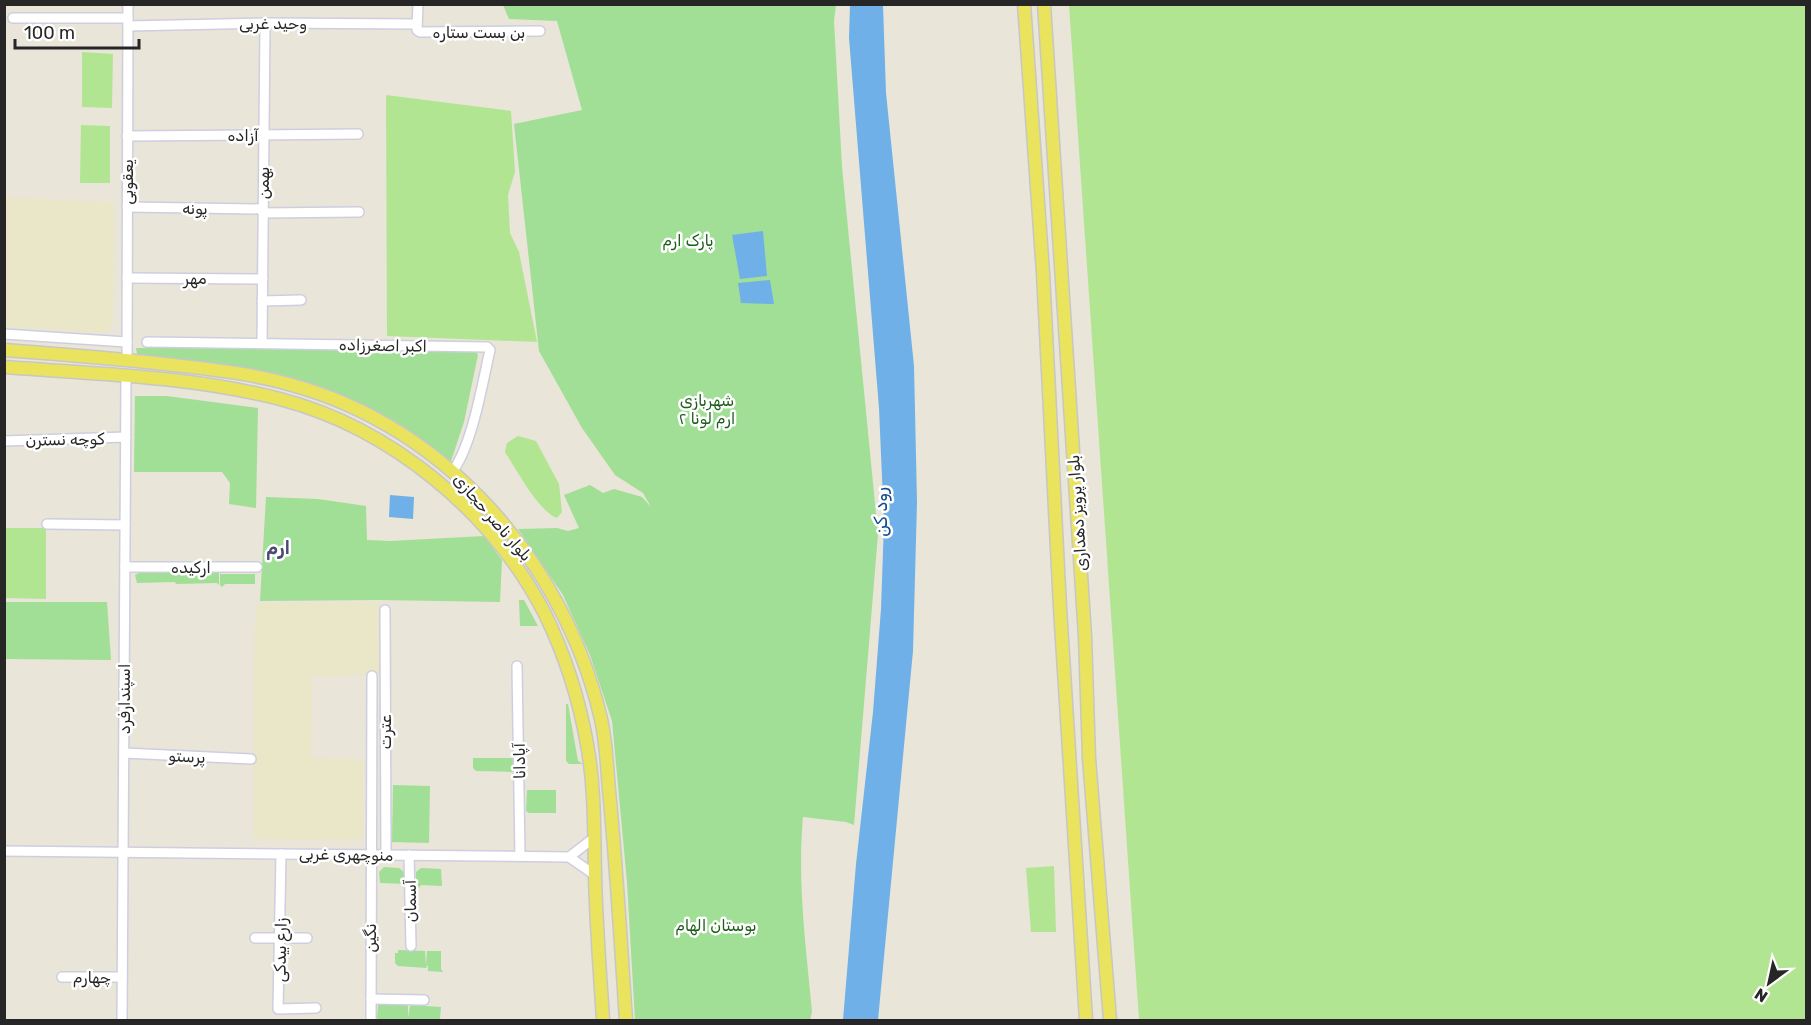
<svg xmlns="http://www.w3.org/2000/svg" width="1811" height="1025" viewBox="0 0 1811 1025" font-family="Rubik,Vazirmatn,sans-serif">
<rect width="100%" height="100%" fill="#e9e5d8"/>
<!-- education -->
<g fill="#eae6c8">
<path d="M 4,197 L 114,203 L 113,326 L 105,333 L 5,326 Z"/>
<path d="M 380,602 L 379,675 L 276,677 L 312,678 L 311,758 L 363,759 L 363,835 L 357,841 L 254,839 L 254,659 L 256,604 Z"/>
</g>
<!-- green -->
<g fill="#a1de96">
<path d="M 503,5 L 836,5 L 834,21 L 842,167 L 878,534 L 854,825 L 846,822 L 803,817 C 797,882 806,947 812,1012 L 810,1020 L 635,1020 L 627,882 L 612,721 L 590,655 L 563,595 L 518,529 L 557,528 L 568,531 L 579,528 L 564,495 L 590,485 L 603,493 L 614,489 L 642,497 L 651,507 L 643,493 L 615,475 L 582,428 L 539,351 L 514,124 L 582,110 L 557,21 L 509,19 Z"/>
<path d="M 136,348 L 475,349 L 478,355 L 464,422 L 451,461 C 427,444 404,425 378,412 C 301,373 222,365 137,354 Z"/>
<path d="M 135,396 L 167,396 L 258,408 L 256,508 L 229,504 L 230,483 L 222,472 L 134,472 Z"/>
<path d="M 266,497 L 318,499 L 366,506 L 367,540 L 390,541 L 484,536 L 502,560 L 500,602 L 379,600 L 260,601 Z"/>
<path d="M 139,573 L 219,573 L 219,585 L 217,583 L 176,584 L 175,582 L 137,583 L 135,575 Z"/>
<path d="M 220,574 L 255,574 L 255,584 L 225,584 L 222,587 L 220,585 Z"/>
<path d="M 519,600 L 524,600 L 538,626 L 520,626 Z"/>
<path d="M 5,602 L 107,602 L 111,660 L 5,659 Z"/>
<path d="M 566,704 L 568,704 L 578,761 L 583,764 L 569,764 L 566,761 Z"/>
<path d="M 473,758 L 513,758 L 513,768 L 516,772 L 476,771 L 473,768 Z"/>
<path d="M 393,785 L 430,786 L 429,843 L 392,842 Z"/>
<path d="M 527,790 L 556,790 L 556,813 L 529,813 L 526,811 Z"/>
<path d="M 384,867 L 399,868 L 404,872 L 404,882 L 407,884 L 380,883 L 379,872 Z"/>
<path d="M 421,868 L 441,869 L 442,886 L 421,885 L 419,888 L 416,886 L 416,872 Z"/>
<path d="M 398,950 L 425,951 L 426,966 L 427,951 L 441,951 L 441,969 L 443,972 L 428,971 L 428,966 L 426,966 L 427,968 L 398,966 L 395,963 L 395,953 L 398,953 Z"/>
<path d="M 380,1002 L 408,1003 L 408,1018 L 410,1005 L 441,1007 L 440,1019 L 442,1020 L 379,1019 L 377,1018 L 378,1005 Z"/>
</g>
<!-- pitch -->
<g fill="#b2e592">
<path d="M 1069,5 L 1806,5 L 1806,1020 L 1139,1020 Z"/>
<path d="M 82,52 L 113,54 L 112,108 L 82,107 Z"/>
<path d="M 386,95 L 511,111 L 515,172 L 508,195 L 510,233 L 519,252 L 537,342 L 387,336 Z"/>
<path d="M 81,125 L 110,126 L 110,183 L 80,183 Z"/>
<path d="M 518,436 L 536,441 L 559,484 L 562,512 L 557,518 C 538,511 517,470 505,452 L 507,443 Z"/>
<path d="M 5,528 L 46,528 L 46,599 L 5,598 Z"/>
<path d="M 1054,866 L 1056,932 L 1031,932 L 1026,868 Z"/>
</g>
<!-- water -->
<g fill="#6eb0e7">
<path d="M 883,5 L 886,93 L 914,366 L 917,502 L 913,651 L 878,1020 L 843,1020 L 856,864 L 873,712 L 881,609 L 884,523 L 879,408 L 849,38 L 850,5 Z"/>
<path d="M 763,231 L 767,276 L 740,279 L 732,235 Z"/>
<path d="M 770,280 L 774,304 L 741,303 L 738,283 Z"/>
<path d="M 390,495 L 414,497 L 413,519 L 389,517 Z"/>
</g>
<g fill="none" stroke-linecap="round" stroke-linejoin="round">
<defs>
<g id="minor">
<path d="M 418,4 L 417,30 L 420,32 L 540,31"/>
<path d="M 13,18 L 128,18"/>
<path d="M 128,26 L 265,23 L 417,24"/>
<path d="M 127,136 L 358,134"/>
<path d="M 127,207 L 263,209"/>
<path d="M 263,213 L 359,212"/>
<path d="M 127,278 L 263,279"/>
<path d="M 262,301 L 301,300"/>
<path d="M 4,334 L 127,342"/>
<path d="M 147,342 L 487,347 L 490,350 C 482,385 473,442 453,471"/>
<path d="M 262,343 L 265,23"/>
<path d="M 127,360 L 128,4"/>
<path d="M 4,441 L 126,437"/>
<path d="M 47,524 L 125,525"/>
<path d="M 125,567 L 257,567"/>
<path d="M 385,610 L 386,855"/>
<path d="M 517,666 L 520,856"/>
<path d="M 124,753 L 251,759"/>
<path d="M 4,851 L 569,857"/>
<path d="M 281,854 L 278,1009 L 316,1008"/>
<path d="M 409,855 L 411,946"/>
<path d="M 569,857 L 595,837"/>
<path d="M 569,857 L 595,875"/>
<path d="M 255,938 L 307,938"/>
<path d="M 62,977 L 122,977"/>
<path d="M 371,999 L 424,1000"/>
<path d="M 122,1020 L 126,377"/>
<path d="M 371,1020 L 372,676"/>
</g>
<g id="major">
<path d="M 1024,4 L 1043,273 L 1060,608 L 1086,1020"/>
<path d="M 1044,4 L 1085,636 L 1089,758 L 1110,1020"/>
<path d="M 4,350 C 58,354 112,358 165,364 C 208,369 251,373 292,385 C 446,427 563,562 600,715 C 607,742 607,773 610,801 C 617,874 621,947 626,1020"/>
<path d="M 4,367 C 96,374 191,376 280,399 C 391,428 493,512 545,614 C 565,655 579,699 587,744 C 595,787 594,831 595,874 C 596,923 600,972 603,1020"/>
</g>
</defs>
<!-- minor casing -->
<use href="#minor" stroke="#cecedf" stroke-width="12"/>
<!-- major casing -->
<use href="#major" stroke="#c7c7c7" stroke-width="15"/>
<!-- minor -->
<use href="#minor" stroke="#fff" stroke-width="9"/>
<!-- major -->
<use href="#major" stroke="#e9e35d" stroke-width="12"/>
</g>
<g text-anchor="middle" stroke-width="5" stroke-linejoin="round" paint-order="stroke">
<!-- street labels -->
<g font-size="16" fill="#262626" stroke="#fff">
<text x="273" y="29">وحید غربی</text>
<text x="479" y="38">بن بست ستاره</text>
<text x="243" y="141">آزاده</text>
<text transform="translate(127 182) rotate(-90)" y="6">یعقوبی</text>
<text transform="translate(263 183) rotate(-90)" y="6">بهمن</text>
<text transform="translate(195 208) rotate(1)" y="6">پونه</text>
<text x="195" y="284">مهر</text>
<text transform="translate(383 345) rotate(1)" y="6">اکبر اصغرزاده</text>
<text transform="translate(65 439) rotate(-1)" y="6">کوچه نسترن</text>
<text transform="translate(1077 513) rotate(-94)" y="6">بلوار پرویز دهداری</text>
<text transform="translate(493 517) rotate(49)" y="6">بلوار ناصر حجازی</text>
<text x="191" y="573">ارکیده</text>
<text transform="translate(124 699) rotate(-90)" y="6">اسپندارفرد</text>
<text transform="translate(385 732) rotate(-90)" y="6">عترت</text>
<text transform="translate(187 756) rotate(3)" y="6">پرستو</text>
<text transform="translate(519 761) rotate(-91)" y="6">آپادانا</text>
<text transform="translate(346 854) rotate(1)" y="6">منوچهری غربی</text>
<text transform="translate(410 901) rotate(-91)" y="6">آسمان</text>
<text transform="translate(370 938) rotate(-90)" y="6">نگین</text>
<text transform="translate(280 950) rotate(-89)" y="6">زارع بیدکی</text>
<text x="92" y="983">چهارم</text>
</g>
<!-- park labels -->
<g font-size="16" fill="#1d5e1c" stroke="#fff">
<text x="688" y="246">پارک ارم</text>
<text x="707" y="406">شهربازی<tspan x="707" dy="18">ارم لونا ۲</tspan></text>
<text x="716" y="931">بوستان الهام</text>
</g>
<!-- water labels -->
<g font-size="18" font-style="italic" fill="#134c8e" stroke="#fff">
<text transform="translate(881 512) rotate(-90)" y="6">رود کن</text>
</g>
<!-- neighbourhood labels -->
<g font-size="18" font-weight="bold" fill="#4a4a74" stroke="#fff">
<text x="278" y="554">ارم</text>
</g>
</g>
<!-- border -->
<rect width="1811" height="1025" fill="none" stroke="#262626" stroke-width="12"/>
<!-- north arrow -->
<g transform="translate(1769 983) rotate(213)" stroke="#ffffff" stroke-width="4.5" paint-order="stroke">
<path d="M0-4.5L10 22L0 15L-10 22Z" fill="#262626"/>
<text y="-9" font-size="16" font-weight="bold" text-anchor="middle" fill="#262626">N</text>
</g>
<!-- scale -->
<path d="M15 39v9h124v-9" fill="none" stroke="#262626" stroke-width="3"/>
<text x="24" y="39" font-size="18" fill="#262626" stroke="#ffffff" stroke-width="4.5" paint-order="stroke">100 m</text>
</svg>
